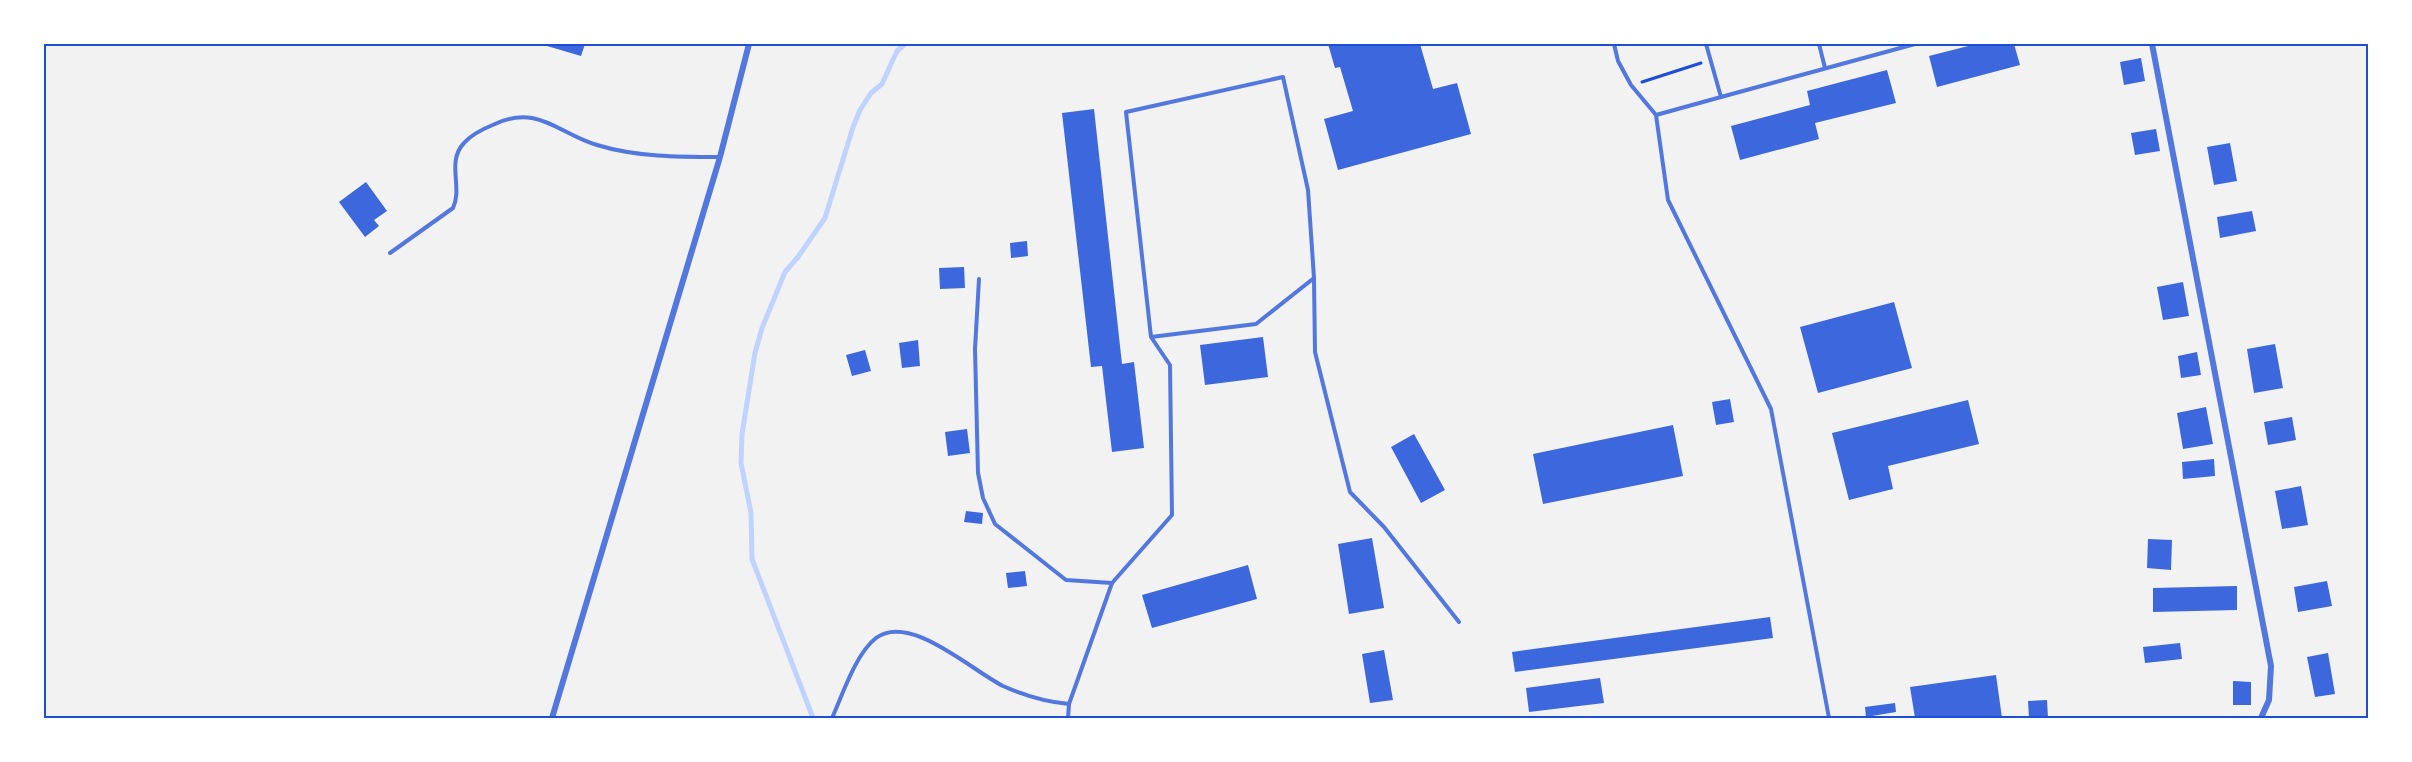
<svg xmlns="http://www.w3.org/2000/svg" width="2412" height="762" viewBox="0 0 2412 762" font-family="Inter,sans-serif">
<rect width="100%" height="100%" fill="#f2f2f2"/>
<g fill="none" stroke-linecap="round" stroke-linejoin="round">
<!-- stream -->
<path stroke="#bfd3fe" stroke-width="5" d="M 813,718 L 752,559 L 751,513 L 741,463 L 742,434 L 755,353 L 762,328 L 785,272 L 798,257 L 825,218 L 853,127 L 860,110 L 871,93 L 882,84 L 897,51 L 905,44"/>
</g>
<!-- building -->
<g fill="#3d67dc">
<path d="M 548,44 L 585,44 L 581,56 L 547,46 Z"/>
<path d="M 1328,44 L 1420,44 L 1433,89 L 1457,83 L 1471,134 L 1338,170 L 1324,119 L 1353,111 L 1340,67 L 1335,68 Z"/>
<path d="M 1976,44 L 2014,44 L 2020,65 L 1937,87 L 1929,56 Z"/>
<path d="M 2141,58 L 2145,81 L 2124,85 L 2120,62 Z"/>
<path d="M 1887,70 L 1896,103 L 1815,123 L 1819,139 L 1740,160 L 1731,126 L 1810,105 L 1807,91 Z"/>
<path d="M 1094,109 L 1122,364 L 1134,362 L 1144,448 L 1112,452 L 1102,366 L 1091,367 L 1062,113 Z"/>
<path d="M 2156,129 L 2160,151 L 2135,155 L 2131,133 Z"/>
<path d="M 2230,143 L 2237,181 L 2214,185 L 2207,147 Z"/>
<path d="M 366,182 L 387,211 L 374,220 L 379,226 L 365,237 L 339,202 Z"/>
<path d="M 2252,211 L 2256,231 L 2220,238 L 2217,217 Z"/>
<path d="M 1027,241 L 1028,256 L 1011,258 L 1010,243 Z"/>
<path d="M 964,267 L 965,288 L 940,289 L 939,268 Z"/>
<path d="M 2183,282 L 2189,316 L 2163,320 L 2157,287 Z"/>
<path d="M 1894,302 L 1912,368 L 1818,393 L 1800,327 Z"/>
<path d="M 1263,337 L 1268,377 L 1205,385 L 1200,345 Z"/>
<path d="M 918,340 L 920,366 L 902,368 L 899,343 Z"/>
<path d="M 2275,344 L 2283,388 L 2254,393 L 2247,349 Z"/>
<path d="M 865,350 L 871,371 L 852,376 L 846,355 Z"/>
<path d="M 2197,352 L 2201,375 L 2181,378 L 2178,356 Z"/>
<path d="M 1730,399 L 1734,422 L 1716,425 L 1712,402 Z"/>
<path d="M 1968,400 L 1979,444 L 1888,466 L 1893,489 L 1849,500 L 1832,433 Z"/>
<path d="M 2206,407 L 2213,444 L 2183,449 L 2177,413 Z"/>
<path d="M 2292,417 L 2296,440 L 2268,445 L 2264,422 Z"/>
<path d="M 1673,425 L 1683,476 L 1543,504 L 1533,454 Z"/>
<path d="M 967,429 L 970,453 L 948,456 L 945,432 Z"/>
<path d="M 1414,434 L 1445,490 L 1421,503 L 1391,447 Z"/>
<path d="M 2214,459 L 2215,476 L 2183,479 L 2182,462 Z"/>
<path d="M 2301,486 L 2308,525 L 2282,529 L 2275,491 Z"/>
<path d="M 966,511 L 983,513 L 982,524 L 964,522 Z"/>
<path d="M 1372,538 L 1384,608 L 1349,614 L 1338,544 Z"/>
<path d="M 2148,539 L 2172,540 L 2171,570 L 2147,568 Z"/>
<path d="M 1248,565 L 1257,599 L 1152,628 L 1142,595 Z"/>
<path d="M 1025,571 L 1027,586 L 1008,588 L 1006,573 Z"/>
<path d="M 2327,581 L 2332,606 L 2298,612 L 2294,587 Z"/>
<path d="M 2237,586 L 2237,610 L 2153,612 L 2153,588 Z"/>
<path d="M 1770,617 L 1773,638 L 1515,672 L 1512,652 Z"/>
<path d="M 2180,643 L 2182,659 L 2145,663 L 2143,647 Z"/>
<path d="M 1384,650 L 1393,700 L 1370,703 L 1362,654 Z"/>
<path d="M 2328,653 L 2335,694 L 2315,697 L 2307,657 Z"/>
<path d="M 1996,675 L 2002,718 L 1915,718 L 1910,687 Z"/>
<path d="M 1600,678 L 1604,703 L 1529,712 L 1526,688 Z"/>
<path d="M 2233,681 L 2251,682 L 2251,705 L 2233,705 Z"/>
<path d="M 2047,700 L 2048,718 L 2029,718 L 2028,701 Z"/>
<path d="M 1895,703 L 1896,712 L 1866,717 L 1865,707 Z"/>
</g>
<g fill="none" stroke-linecap="round" stroke-linejoin="round">
<!-- path -->
<path stroke="#1d4ed8" stroke-width="3" d="M 1642,82 L 1701,63"/>
<!-- service -->
<g stroke="#5277de" stroke-width="4">
<path d="M 1614,44 L 1618,61 L 1631,85 L 1656,115 L 1668,200 L 1771,409 L 1829,718"/>
<path d="M 1819,44 L 1825,68"/>
<path d="M 1721,97 L 1915,44"/>
<path d="M 1656,115 L 1721,97 L 1706,44"/>
<path d="M 390,253 L 453,208 C 463,187 446,162 464,143 C 471,135 485,128 495,124 C 538,104 559,134 597,145 C 636,157 679,157 720,157"/>
<path d="M 979,279 L 975,349 L 978,473 L 983,498 L 995,524 L 1066,580 L 1112,583"/>
<path d="M 1314,279 L 1315,352 L 1350,492 L 1384,527 L 1459,622"/>
<path d="M 832,718 C 842,696 856,653 876,638 C 910,613 971,670 1003,686 C 1025,696 1046,702 1069,704 L 1112,583 L 1172,515 L 1170,365 L 1151,337 L 1126,112 L 1283,77 L 1308,190 L 1314,278 L 1256,324 L 1151,337"/>
<path d="M 1068,718 L 1069,704"/>
</g>
<!-- minor -->
<g stroke="#5277de" stroke-width="6">
<path d="M 2152,44 L 2271,666 L 2269,700 L 2261,718"/>
<path d="M 552,718 L 720,157 L 749,44"/>
</g>
</g>
<!-- border -->
<rect width="2412" height="762" fill="none" stroke="#ffffff" stroke-width="90"/>
<rect x="45" y="45" width="2322" height="672" fill="none" stroke="#1d4ed8" stroke-width="2"/>
</svg>
